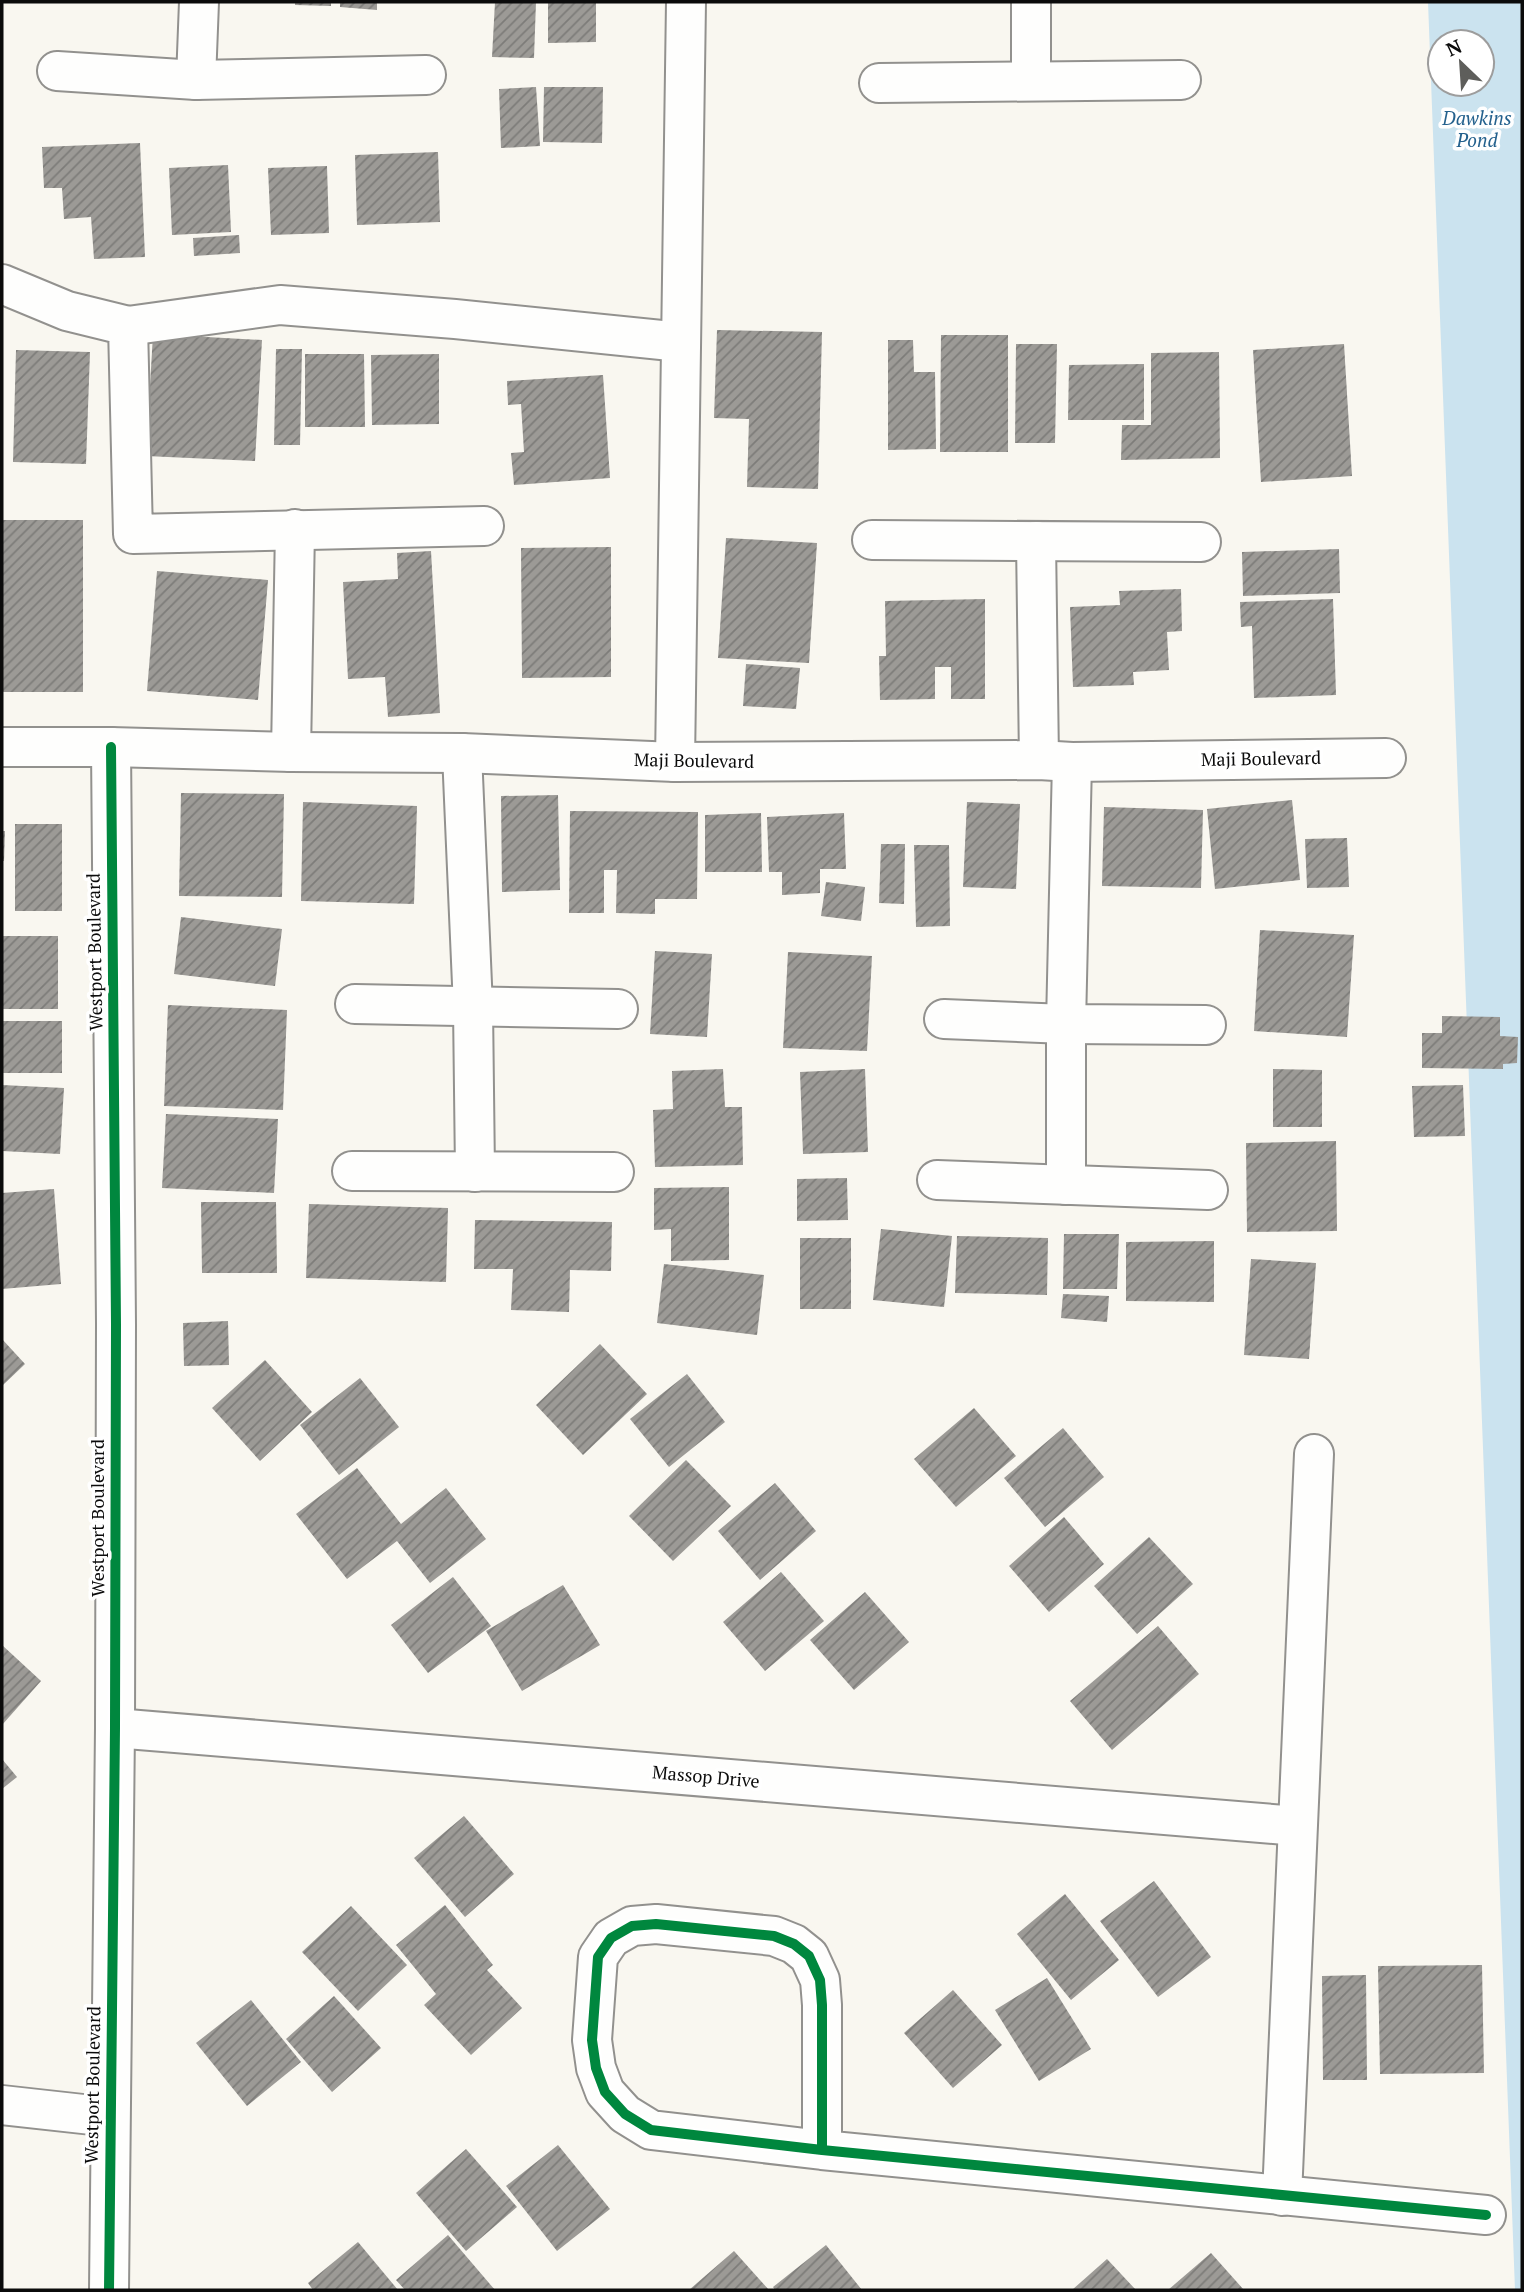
<svg xmlns="http://www.w3.org/2000/svg" width="1524" height="2292" viewBox="0 0 1524 2292" font-family="'PT Serif',serif">
<defs>
<pattern id="building-hatch" width="6" height="6" patternUnits="userSpaceOnUse" patternTransform="scale(1.75)"><rect width="6" height="6" fill="#9c9a96"/><path d="M-1 1l2-2M0 6l6-6M5 7l2-2" fill="none" stroke="#7d7c79"/></pattern>
</defs>
<rect width="100%" height="100%" fill="#f9f7f0"/>
<!-- water -->
<path fill="#cbe3ef" fill-rule="evenodd" d="M 1428,2 L 1522,2 L 1522,2290 L 1515,2290 ZM 1440,42 L 1482,42 L 1482,84 L 1440,84 Z"/>
<!-- building -->
<g fill="url(#building-hatch)">
<path d="M 295,2 L 331,2 L 331,6 L 295,5 Z"/>
<path d="M 340,2 L 377,2 L 377,10 L 340,7 Z"/>
<path d="M 495,2 L 536,2 L 534,58 L 492,57 Z"/>
<path d="M 548,2 L 596,2 L 596,42 L 548,43 Z"/>
<path d="M 536,87 L 540,146 L 501,148 L 499,89 Z"/>
<path d="M 544,87 L 603,87 L 602,143 L 543,142 Z"/>
<path d="M 140,143 L 145,257 L 94,259 L 91,217 L 64,219 L 62,188 L 44,188 L 42,147 Z"/>
<path d="M 438,152 L 440,222 L 357,225 L 355,155 Z"/>
<path d="M 228,165 L 231,232 L 172,235 L 169,168 Z"/>
<path d="M 327,166 L 329,233 L 271,235 L 268,168 Z"/>
<path d="M 239,235 L 240,253 L 194,256 L 193,238 Z"/>
<path d="M 717,330 L 822,332 L 818,489 L 747,487 L 749,419 L 714,418 Z"/>
<path d="M 153,334 L 262,340 L 255,461 L 146,456 Z"/>
<path d="M 941,335 L 1008,335 L 1008,452 L 940,452 Z"/>
<path d="M 888,340 L 913,340 L 914,372 L 935,372 L 936,449 L 888,450 Z"/>
<path d="M 1016,344 L 1057,344 L 1055,443 L 1015,443 Z"/>
<path d="M 1344,344 L 1352,476 L 1261,482 L 1253,350 Z"/>
<path d="M 276,349 L 302,349 L 300,445 L 274,445 Z"/>
<path d="M 16,350 L 90,352 L 86,464 L 13,462 Z"/>
<path d="M 1219,352 L 1220,458 L 1121,460 L 1122,425 L 1151,425 L 1151,353 Z"/>
<path d="M 305,354 L 364,354 L 365,427 L 305,427 Z"/>
<path d="M 439,354 L 439,424 L 372,425 L 371,355 Z"/>
<path d="M 1144,364 L 1144,420 L 1068,420 L 1069,365 Z"/>
<path d="M 603,375 L 610,478 L 514,485 L 511,453 L 524,452 L 521,404 L 508,405 L 507,381 Z"/>
<rect x="2" y="520" width="81" height="172"/>
<path d="M 726,538 L 817,543 L 809,663 L 718,658 Z"/>
<path d="M 611,547 L 611,677 L 522,678 L 521,548 Z"/>
<path d="M 1339,549 L 1340,593 L 1243,596 L 1242,552 Z"/>
<path d="M 431,551 L 440,713 L 388,717 L 385,677 L 348,679 L 343,582 L 398,579 L 397,553 Z"/>
<path d="M 157,571 L 268,580 L 258,700 L 147,691 Z"/>
<path d="M 1181,589 L 1182,631 L 1167,632 L 1169,670 L 1133,672 L 1134,685 L 1073,687 L 1070,607 L 1120,605 L 1119,591 Z"/>
<path d="M 985,599 L 985,699 L 951,699 L 951,667 L 935,667 L 935,699 L 880,700 L 879,656 L 886,656 L 885,601 Z"/>
<path d="M 1333,599 L 1336,695 L 1254,698 L 1252,626 L 1241,627 L 1240,602 Z"/>
<path d="M 746,664 L 800,668 L 796,709 L 743,706 Z"/>
<path d="M 181,793 L 284,794 L 282,897 L 179,896 Z"/>
<path d="M 558,795 L 560,890 L 502,892 L 501,796 Z"/>
<path d="M 1292,800 L 1300,880 L 1215,889 L 1207,809 Z"/>
<path d="M 303,802 L 417,806 L 414,904 L 301,901 Z"/>
<path d="M 967,802 L 1020,804 L 1016,889 L 963,887 Z"/>
<path d="M 1104,807 L 1203,810 L 1201,888 L 1102,886 Z"/>
<path d="M 570,811 L 698,812 L 697,899 L 655,899 L 655,914 L 616,913 L 617,870 L 604,870 L 604,913 L 569,913 Z"/>
<path d="M 761,813 L 762,872 L 705,872 L 705,815 Z"/>
<path d="M 844,813 L 846,869 L 820,869 L 820,893 L 782,895 L 782,872 L 769,872 L 767,817 Z"/>
<rect x="15" y="824" width="47" height="87"/>
<path d="M 2,831 L 5,831 L 4,861 L 2,861 Z"/>
<path d="M 1347,838 L 1349,887 L 1307,888 L 1305,839 Z"/>
<path d="M 881,844 L 905,844 L 904,904 L 879,903 Z"/>
<path d="M 914,845 L 949,845 L 950,926 L 916,927 Z"/>
<path d="M 826,882 L 865,887 L 861,921 L 821,916 Z"/>
<path d="M 181,917 L 282,929 L 275,986 L 174,974 Z"/>
<path d="M 1260,930 L 1354,935 L 1347,1037 L 1254,1031 Z"/>
<rect x="2" y="936" width="56" height="73"/>
<path d="M 655,951 L 712,954 L 707,1037 L 650,1034 Z"/>
<path d="M 788,952 L 872,956 L 867,1051 L 783,1048 Z"/>
<path d="M 168,1005 L 287,1010 L 283,1110 L 164,1106 Z"/>
<path d="M 1442,1016 L 1500,1017 L 1500,1036 L 1518,1037 L 1517,1063 L 1503,1064 L 1503,1069 L 1422,1068 L 1422,1033 L 1442,1033 Z"/>
<rect x="2" y="1021" width="60" height="52"/>
<path d="M 723,1069 L 725,1107 L 742,1107 L 743,1165 L 655,1167 L 653,1110 L 673,1109 L 672,1071 Z"/>
<path d="M 865,1069 L 868,1152 L 803,1154 L 800,1072 Z"/>
<path d="M 1273,1069 L 1322,1070 L 1322,1127 L 1273,1127 Z"/>
<path d="M 2,1085 L 64,1088 L 60,1154 L 2,1151 Z"/>
<path d="M 1463,1085 L 1465,1136 L 1414,1137 L 1412,1086 Z"/>
<path d="M 166,1114 L 278,1119 L 274,1193 L 162,1188 Z"/>
<path d="M 1336,1141 L 1337,1231 L 1247,1232 L 1246,1143 Z"/>
<path d="M 847,1178 L 848,1220 L 797,1221 L 797,1179 Z"/>
<path d="M 729,1187 L 729,1260 L 671,1261 L 671,1229 L 654,1230 L 654,1188 Z"/>
<path d="M 54,1189 L 61,1284 L 2,1289 L 2,1193 Z"/>
<path d="M 201,1202 L 276,1202 L 277,1273 L 202,1273 Z"/>
<path d="M 309,1204 L 448,1208 L 446,1282 L 306,1278 Z"/>
<path d="M 475,1220 L 612,1222 L 611,1271 L 570,1270 L 569,1312 L 511,1310 L 513,1269 L 474,1269 Z"/>
<path d="M 881,1229 L 952,1236 L 944,1307 L 873,1300 Z"/>
<path d="M 1064,1234 L 1119,1234 L 1117,1289 L 1063,1289 Z"/>
<path d="M 957,1236 L 1048,1238 L 1047,1295 L 955,1293 Z"/>
<rect x="800" y="1238" width="51" height="71"/>
<path d="M 1214,1241 L 1214,1302 L 1126,1301 L 1126,1242 Z"/>
<path d="M 1251,1259 L 1316,1263 L 1309,1359 L 1244,1355 Z"/>
<path d="M 664,1264 L 764,1275 L 757,1335 L 657,1323 Z"/>
<path d="M 1063,1294 L 1109,1296 L 1107,1322 L 1061,1318 Z"/>
<path d="M 228,1321 L 229,1365 L 184,1366 L 183,1323 Z"/>
<path d="M 2,1339 L 25,1364 L 2,1386 Z"/>
<path d="M 600,1344 L 647,1394 L 583,1455 L 536,1405 Z"/>
<path d="M 265,1360 L 312,1412 L 260,1461 L 212,1408 Z"/>
<path d="M 687,1374 L 725,1422 L 669,1467 L 630,1419 Z"/>
<path d="M 360,1378 L 399,1427 L 339,1475 L 300,1425 Z"/>
<path d="M 974,1408 L 1016,1456 L 956,1507 L 914,1459 Z"/>
<path d="M 1063,1428 L 1104,1477 L 1045,1527 L 1004,1478 Z"/>
<path d="M 686,1460 L 731,1506 L 673,1561 L 629,1516 Z"/>
<path d="M 357,1468 L 401,1524 L 446,1488 L 486,1539 L 430,1583 L 397,1541 L 347,1579 L 296,1514 Z"/>
<path d="M 775,1483 L 816,1531 L 760,1580 L 718,1531 Z"/>
<path d="M 1064,1517 L 1104,1564 L 1049,1612 L 1009,1566 Z"/>
<path d="M 1149,1537 L 1193,1584 L 1137,1634 L 1094,1586 Z"/>
<path d="M 781,1572 L 824,1621 L 765,1671 L 723,1622 Z"/>
<path d="M 453,1577 L 491,1626 L 428,1673 L 391,1625 Z"/>
<path d="M 563,1585 L 600,1645 L 522,1691 L 486,1631 Z"/>
<path d="M 865,1592 L 909,1642 L 854,1690 L 810,1640 Z"/>
<path d="M 1158,1626 L 1199,1674 L 1112,1750 L 1070,1701 Z"/>
<path d="M 2,1645 L 41,1681 L 2,1725 Z"/>
<path d="M 2,1759 L 17,1777 L 2,1789 Z"/>
<path d="M 464,1816 L 514,1874 L 465,1917 L 414,1858 Z"/>
<path d="M 1154,1881 L 1211,1957 L 1158,1997 L 1100,1921 Z"/>
<path d="M 1065,1894 L 1119,1960 L 1071,2000 L 1017,1934 Z"/>
<path d="M 445,1905 L 493,1965 L 487,1970 L 522,2008 L 471,2055 L 424,2005 L 436,1994 L 396,1945 Z"/>
<path d="M 351,1906 L 407,1965 L 358,2011 L 302,1952 Z"/>
<path d="M 1482,1965 L 1484,2073 L 1380,2074 L 1378,1966 Z"/>
<path d="M 1366,1975 L 1367,2080 L 1323,2080 L 1322,1976 Z"/>
<path d="M 1047,1978 L 1091,2049 L 1039,2081 L 995,2010 Z"/>
<path d="M 953,1990 L 1002,2045 L 953,2088 L 904,2033 Z"/>
<path d="M 334,1996 L 381,2048 L 332,2092 L 286,2039 Z"/>
<path d="M 251,2000 L 301,2062 L 247,2106 L 196,2043 Z"/>
<path d="M 558,2145 L 610,2209 L 557,2251 L 506,2186 Z"/>
<path d="M 466,2149 L 517,2207 L 466,2251 L 416,2193 Z"/>
<path d="M 448,2235 L 495,2290 L 405,2290 L 396,2280 Z"/>
<path d="M 358,2242 L 398,2290 L 313,2290 L 308,2283 Z"/>
<path d="M 826,2245 L 862,2290 L 775,2290 L 773,2287 Z"/>
<path d="M 734,2251 L 769,2290 L 689,2290 Z"/>
<path d="M 1211,2253 L 1244,2290 L 1168,2290 Z"/>
<path d="M 1107,2259 L 1136,2290 L 1072,2290 Z"/>
</g>
<g fill="none" stroke-linecap="round" stroke-linejoin="round">
<defs>
<g id="minor">
<path d="M 57,71 L 196,80 L 426,75"/>
<path d="M 196,80 L 199,2"/>
<path d="M 1031,80 L 1031,2"/>
<path d="M 879,83 L 1181,80"/>
<path d="M 2,284 L 67,311 L 128,326 L 133,534 L 484,526"/>
<path d="M 128,326 L 280,305 L 455,319 L 681,342"/>
<path d="M 872,540 L 1201,542"/>
<path d="M 1036,541 L 1039,760"/>
<path d="M 2,747 L 111,747 L 291,752 L 462,753 L 675,762 L 1039,760 L 1072,762 L 1386,758"/>
<path d="M 291,752 L 295,529"/>
<path d="M 462,753 L 473,1007 L 475,1172"/>
<path d="M 675,762 L 686,2"/>
<path d="M 355,1004 L 618,1009"/>
<path d="M 944,1019 L 1066,1024 L 1206,1025"/>
<path d="M 352,1171 L 614,1172"/>
<path d="M 937,1180 L 1208,1190"/>
<path d="M 1066,1185 L 1066,1024 L 1072,762"/>
<path d="M 115,1728 L 1297,1826"/>
<path d="M 2,2105 L 110,2117"/>
<path d="M 822,2150 L 651,2130 L 625,2114 L 605,2092 L 596,2068 L 592,2040 L 598,1957 L 611,1938 L 632,1926 L 656,1924 L 774,1936 L 794,1944 L 809,1956 L 820,1980 L 822,2005 L 822,2150 L 1486,2215"/>
<path d="M 1282,2196 L 1314,1454"/>
<path d="M 109,2290 L 115,1728 L 116,1324 L 111,747"/>
</g>
</defs>
<!-- minor casing -->
<use href="#minor" stroke="#92918e" stroke-width="42"/>
<!-- minor -->
<use href="#minor" stroke="#fefefd" stroke-width="38"/>
<defs>
<g id="cycleway">
<path d="M 822,2150 L 651,2130 L 625,2114 L 605,2092 L 596,2068 L 592,2040 L 598,1957 L 611,1938 L 632,1926 L 656,1924 L 774,1936 L 794,1944 L 809,1956 L 820,1980 L 822,2005 L 822,2150 L 1486,2215"/>
<path d="M 109,2290 L 115,1728 L 116,1324 L 111,747"/>
</g>
</defs>
<!-- cycleway casing -->
<use href="#cycleway" stroke="#fff" stroke-width="15"/>
<!-- cycleway -->
<use href="#cycleway" stroke="#00873e" stroke-width="10"/>
</g>
<g text-anchor="middle" stroke-width="7" stroke-linejoin="round" paint-order="stroke">
<!-- street labels -->
<g font-size="18" fill="#0b0b0b" stroke="#fff">
<text transform="translate(1261 759) rotate(-1)" y="6">Maji Boulevard</text>
<text transform="translate(694 761) rotate(1)" y="6">Maji Boulevard</text>
<text transform="translate(95 952) rotate(-91)" y="6">Westport Boulevard</text>
<text transform="translate(98 1518) rotate(-90)" y="6">Westport Boulevard</text>
<text transform="translate(706 1777) rotate(5)" y="6">Massop Drive</text>
<text transform="translate(93 2085) rotate(-89)" y="6">Westport Boulevard</text>
</g>
<!-- water labels -->
<g font-size="19" font-style="italic" fill="#24618d" stroke="#fff">
<text x="1477" y="125">Dawkins<tspan x="1477" dy="22">Pond</tspan></text>
</g>
</g>
<!-- border -->
<rect width="1524" height="2292" fill="none" stroke="#0b0b0b" stroke-width="7"/>
<!-- north arrow -->
<g transform="translate(1461 63) rotate(335)"><circle r="33" fill="#ffffff" stroke="#9d9d9d" stroke-width="2"/>
<path d="M0-5L12 26L0 18L-12 26Z" fill="#5e5e5b"/>
<text y="-10" font-size="19" font-weight="bold" text-anchor="middle" fill="#0b0b0b">N</text>
</g>
</svg>
